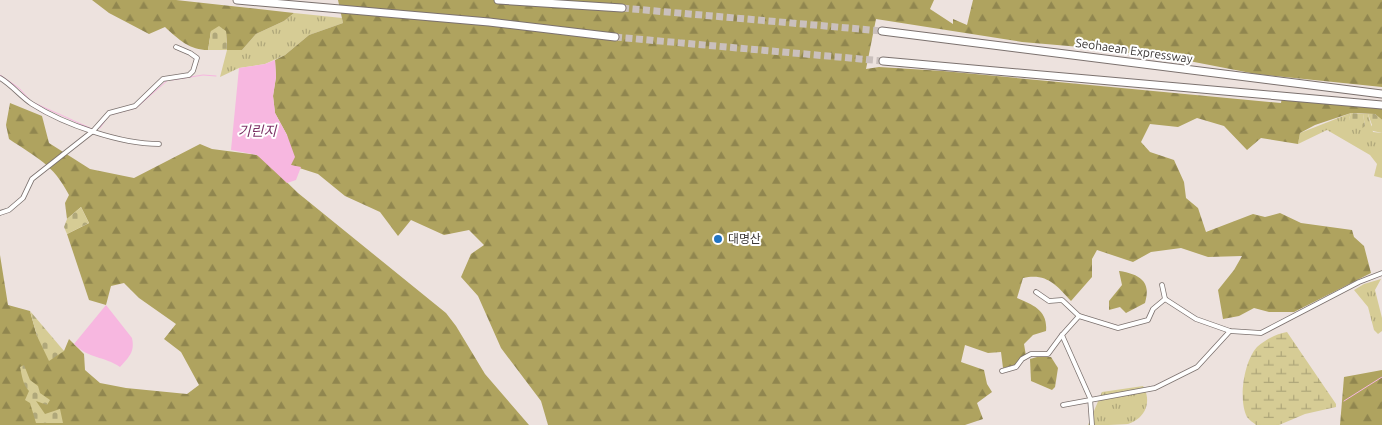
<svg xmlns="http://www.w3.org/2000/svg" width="1382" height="425" viewBox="0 0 1382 425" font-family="Ubuntu,'Noto Sans KR',sans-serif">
<defs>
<pattern id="grass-tufts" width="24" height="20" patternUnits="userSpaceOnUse" patternTransform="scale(1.25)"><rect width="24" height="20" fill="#d6cc95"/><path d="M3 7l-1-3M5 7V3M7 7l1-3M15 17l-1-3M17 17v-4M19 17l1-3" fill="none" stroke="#afa77a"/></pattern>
<pattern id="forest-firs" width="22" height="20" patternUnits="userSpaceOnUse" patternTransform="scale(1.25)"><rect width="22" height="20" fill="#afa35f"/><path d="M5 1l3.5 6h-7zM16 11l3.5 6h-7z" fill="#90864f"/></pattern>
<pattern id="wetland-marsh" width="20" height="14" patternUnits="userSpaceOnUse" patternTransform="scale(1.25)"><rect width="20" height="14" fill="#d6cc95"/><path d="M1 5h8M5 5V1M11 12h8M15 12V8" fill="none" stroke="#afa77a"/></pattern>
<pattern id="cemetery-stones" width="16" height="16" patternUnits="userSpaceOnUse" patternTransform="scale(1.25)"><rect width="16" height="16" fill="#d6cc95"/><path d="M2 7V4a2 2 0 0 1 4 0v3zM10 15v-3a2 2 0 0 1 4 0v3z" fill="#afa77a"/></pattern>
</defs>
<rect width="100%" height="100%" fill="#ede2de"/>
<!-- grass -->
<g fill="url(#grass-tufts)">
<path d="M 294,13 L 342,18 L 343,23 L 309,35 L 285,55 L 265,64 L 239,68 L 220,77 L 227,50 L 242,50 L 256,34 L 284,21 Z"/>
<path d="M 1351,113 L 1349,119 L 1365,126 L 1363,114 L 1368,114 L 1373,132 L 1382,133 L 1382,178 L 1374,176 L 1377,164 L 1370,155 L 1327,130 L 1298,144 L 1300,133 Z"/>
<path d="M 1381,279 L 1375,290 L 1382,318 L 1382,331 L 1378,334 L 1374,330 L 1368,307 L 1354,290 L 1364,284 Z"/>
<path d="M 1143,386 C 1152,401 1146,418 1128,424 C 1118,425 1099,425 1088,425 L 1102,392 Z"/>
</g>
<!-- forest -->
<g fill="url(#forest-firs)">
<path d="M 92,0 L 176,0 L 294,13 L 284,21 L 256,34 L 242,50 L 227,50 L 226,31 L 211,31 L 208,50 C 190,50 179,40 165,27 L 149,34 L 109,13 Z"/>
<path d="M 338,0 L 934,0 L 930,9 L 953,24 L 953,19 L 967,25 L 973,0 L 1382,0 L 1382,87 L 1256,74 L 1189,61 L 1092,48 L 1022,42 L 876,19 L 866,69 L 879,67 L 943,71 L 1281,103 L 1282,97 L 1382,107 L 1382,120 L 1375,114 L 1351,113 L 1315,125 L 1300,133 L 1298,144 L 1261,138 L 1247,150 L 1224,126 L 1197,118 L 1178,127 L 1150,124 L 1141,142 L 1150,152 L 1174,160 L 1184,182 L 1186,198 L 1198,208 L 1206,232 L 1253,214 L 1265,217 L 1280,213 L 1301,223 L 1352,230 L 1354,237 L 1364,246 L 1371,273 L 1294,312 L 1269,312 L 1254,308 L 1239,316 L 1223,319 L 1218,290 L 1234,270 L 1242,256 L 1208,257 L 1181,248 L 1151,252 L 1133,262 L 1097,250 L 1092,259 L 1092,277 L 1071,301 C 1056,285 1047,273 1023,278 L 1017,298 C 1034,305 1048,311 1046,331 L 1033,335 L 1024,344 L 1026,356 L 1015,365 L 1003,368 L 1001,352 L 988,353 L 965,345 L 961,362 L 984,370 L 987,384 L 992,392 L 977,403 L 983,419 L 965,425 L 548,425 L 541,401 L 501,348 L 478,296 L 461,277 L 471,254 L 484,245 L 469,230 L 444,235 L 411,220 L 398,236 L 380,212 L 345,196 L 318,174 L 290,165 L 287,135 L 275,113 L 273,96 L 276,77 L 275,60 L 285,55 L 309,35 L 343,23 Z"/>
<path d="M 10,103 L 42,116 L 49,143 L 90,169 L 134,178 L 200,144 L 212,149 L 257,155 L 266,162 L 298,193 L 446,313 L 456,326 L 485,374 L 529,425 L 0,425 L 0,255 L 8,305 L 30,311 L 37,336 L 64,351 L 69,339 L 84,354 L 85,370 L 100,383 L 126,388 L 187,394 L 199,385 L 181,352 L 164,339 L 176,324 L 139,298 L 124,283 L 111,286 L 106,305 L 89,300 L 67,234 L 89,223 L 81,207 L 67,219 L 65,203 L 69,195 C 53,164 37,158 9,139 L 6,125 Z"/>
<path d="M 1119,271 C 1139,274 1152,281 1145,303 L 1126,313 L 1120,307 L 1109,310 L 1109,301 L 1122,285 Z"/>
<path d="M 1037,357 L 1051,357 L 1058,368 L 1055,387 L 1052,390 L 1031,381 L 1030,359 Z"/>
<path d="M 1382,370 L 1382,425 L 1340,425 L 1344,377 Z"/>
</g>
<!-- wetland -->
<path fill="url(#wetland-marsh)" d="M 1287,332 L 1336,404 L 1336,407 L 1305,414 L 1279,425 L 1256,425 C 1254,423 1249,420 1247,417 C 1238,400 1244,361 1257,347 C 1266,339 1276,334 1287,332 Z"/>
<!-- cemetery -->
<g fill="url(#cemetery-stones)">
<path d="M 219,26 L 226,31 L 227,50 L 208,50 L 211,31 Z"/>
<path d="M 1351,113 L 1363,114 L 1365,126 L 1360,130 L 1349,119 Z"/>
<path d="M 1368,114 L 1375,114 L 1382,120 L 1382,133 L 1369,130 L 1372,125 Z"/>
<path d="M 81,207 L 89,223 L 67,234 L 64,227 L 67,219 Z"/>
<path d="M 30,311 L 64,351 L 49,361 L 37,336 Z"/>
<path d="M 24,365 L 30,380 L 38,386 L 40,393 L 50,400 L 47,405 L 36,401 L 45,414 L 60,409 L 63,423 L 36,423 L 30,403 L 25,400 L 29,391 C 23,385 22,376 20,367 Z"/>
</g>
<!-- water -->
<g fill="#f7b7e0">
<path d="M 275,60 L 276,77 L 273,96 L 275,113 L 287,135 L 295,157 L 291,165 L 301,167 L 296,180 L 287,183 L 257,155 L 231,150 L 239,68 L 265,64 Z"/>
<path d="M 106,305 L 132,338 C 135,352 129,357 120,367 C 104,356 89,359 74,344 Z"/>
</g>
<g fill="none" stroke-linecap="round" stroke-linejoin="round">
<!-- stream -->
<g stroke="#f7b7e0" stroke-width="1">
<path d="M 0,75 L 19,88 L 29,99"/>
<path d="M 172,80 L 203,75 L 216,76"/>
<path d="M 32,102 L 90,128"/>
<path d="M 100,128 L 109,115 L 136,108 L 168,80"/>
<path d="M 1344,401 L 1382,377"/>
</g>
<!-- highway-tunnel -->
<g stroke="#cac0bd" stroke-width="7" stroke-dasharray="7 3.5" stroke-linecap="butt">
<path d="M 622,8 L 882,31"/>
<path d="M 615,37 L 883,61"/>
</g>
<defs>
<g id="street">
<path d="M 0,78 C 12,85 21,97 32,104 C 65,125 121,144 159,144"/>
<path d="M 0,213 L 9,210 L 23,198 L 32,179 L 93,131 L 109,113 L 135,106 L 163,79 L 189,75 L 193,71 L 197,58 L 190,53 L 176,47"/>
<path d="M 1162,285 L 1165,299"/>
<path d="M 1036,292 L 1049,301 L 1062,300 L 1079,316"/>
<path d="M 1002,371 L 1016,367 L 1022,359 L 1031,354 L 1048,354 L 1062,335"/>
<path d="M 1063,405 L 1155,388 L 1197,367 L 1230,331"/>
<path d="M 1092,425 L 1090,398 L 1062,335 L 1079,316 L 1118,328 L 1148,320 L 1153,309 L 1165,299 L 1196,319 L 1230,331 L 1261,333 L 1359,282 L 1382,273"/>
</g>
<g id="highway">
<path d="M 237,0 L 489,22 L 615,37"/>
<path d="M 498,0 L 622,8"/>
<path d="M 882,31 L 1382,94"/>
<path d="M 883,61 L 1382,105"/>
</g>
</defs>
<!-- street casing -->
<use href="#street" stroke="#7b716e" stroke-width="5.5"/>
<!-- highway casing -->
<use href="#highway" stroke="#7b716e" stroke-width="9"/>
<!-- street -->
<use href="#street" stroke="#fff" stroke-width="4"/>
<!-- highway -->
<use href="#highway" stroke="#fff" stroke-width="7"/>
</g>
<!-- markers -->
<circle fill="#2274c3" stroke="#fff" stroke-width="2" cx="718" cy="239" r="5"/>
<g text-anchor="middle" stroke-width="4" stroke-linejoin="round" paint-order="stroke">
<!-- street labels -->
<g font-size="12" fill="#3d3937" stroke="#fff">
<text transform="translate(1134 51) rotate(8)" y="4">Seohaean Expressway</text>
</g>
<!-- poi labels -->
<g font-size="12" fill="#3d3937" stroke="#fff" text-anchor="start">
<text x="728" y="243">대명산</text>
</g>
<!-- water labels -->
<g font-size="14" font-style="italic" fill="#7c3366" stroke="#fff">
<text x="257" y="136">기린지</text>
</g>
</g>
</svg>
